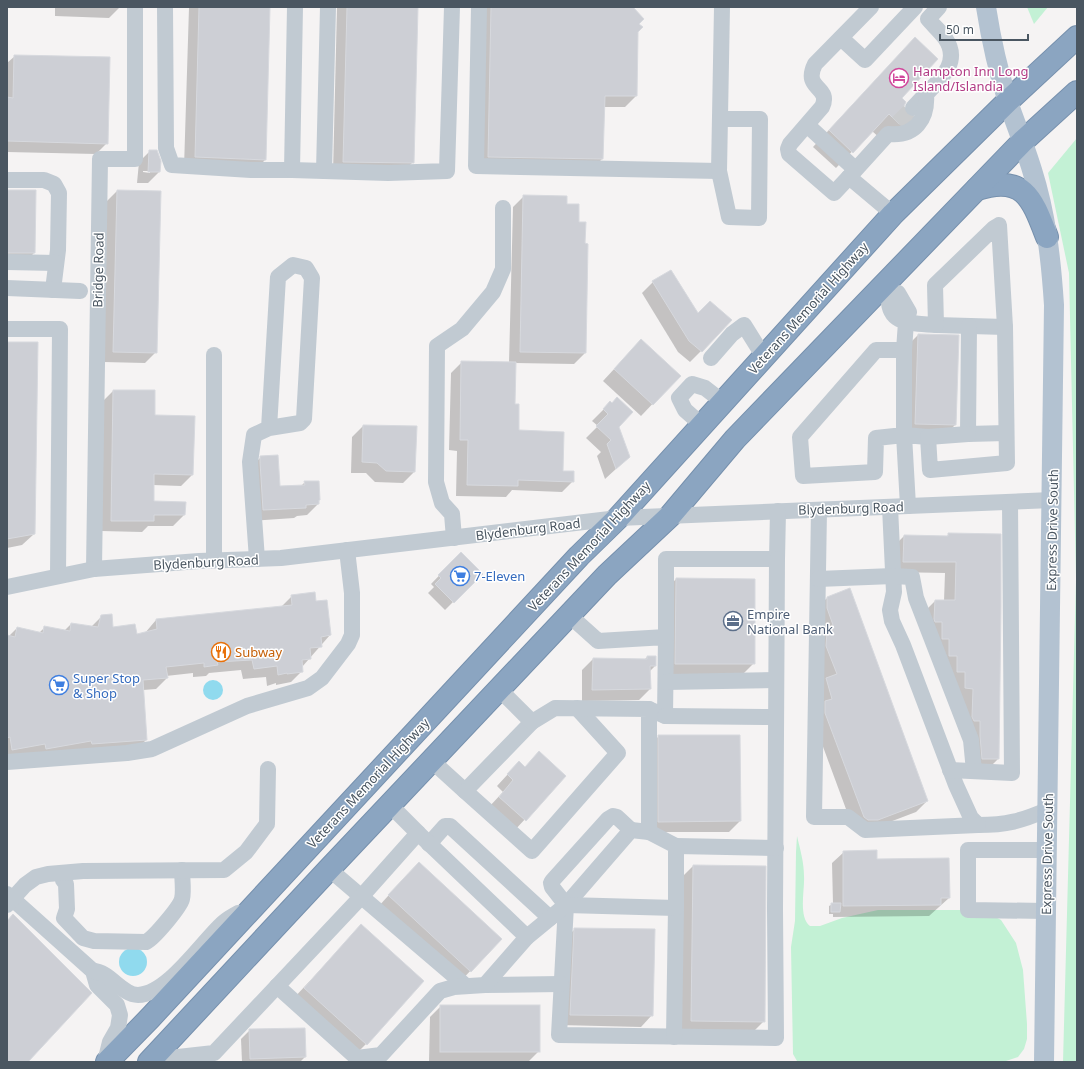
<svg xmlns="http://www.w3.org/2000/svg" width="1084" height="1069" viewBox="0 0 1084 1069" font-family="'Noto Sans',sans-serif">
<rect width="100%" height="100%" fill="#f5f3f3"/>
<!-- green -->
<g fill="#c3f1d5">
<path d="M 1027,7 L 1048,7 L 1034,24 Z"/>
<path d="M 1077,138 L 1077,1062 L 1063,1062 L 1076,579 L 1069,273 L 1048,173 Z"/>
<path d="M 797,836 C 800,849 804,862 804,876 C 805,889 798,917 810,926 L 820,926 L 842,918 L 878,910 L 971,910 L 988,913 L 1001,920 L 1016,943 L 1023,970 L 1027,1024 L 1027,1039 L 1024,1049 L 1018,1057 L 1003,1062 L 799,1062 L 797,1061 L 793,1054 L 791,947 L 795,921 L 796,852 Z"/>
</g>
<!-- water -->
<g fill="#90daee">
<circle cx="213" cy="690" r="10"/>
<circle cx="133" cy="962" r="14"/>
</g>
<!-- shadow -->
<g fill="#0003" fill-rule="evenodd">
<path d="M 55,7 L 120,7 L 109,18 L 55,16 Z"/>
<path d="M 189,7 L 269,7 L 265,160 L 254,171 L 184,168 Z"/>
<path d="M 337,7 L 417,7 L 413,162 L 402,173 L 333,173 Z"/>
<path d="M 481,7 L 632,7 L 638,24 L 636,96 L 625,107 L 604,107 L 602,159 L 591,170 L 478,167 Z"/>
<path d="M 899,55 L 901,98 L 903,111 L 910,118 L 889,138 L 882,140 L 872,131 L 836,168 L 813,147 Z"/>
<path d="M 15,56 L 107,143 L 96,154 L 7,152 L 7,63 Z"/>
<path d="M 150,151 L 159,172 L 148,183 L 137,183 L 139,162 ZM 143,171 L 150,171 L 150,173 L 143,172 Z"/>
<path d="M 7,190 L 34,253 L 23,264 L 7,263 Z"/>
<path d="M 117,191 L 156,352 L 145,363 L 103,362 L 106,202 Z"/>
<path d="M 524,196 L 566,205 L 578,223 L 585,353 L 574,364 L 515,363 L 514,405 L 518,431 L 573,481 L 562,492 L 512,490 L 506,497 L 456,496 L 457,451 L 449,450 L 451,373 L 462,362 L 509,363 L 513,207 Z"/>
<path d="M 653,282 L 701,351 L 690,362 L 678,352 L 642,293 Z"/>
<path d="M 918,335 L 958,336 L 956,424 L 944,436 L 905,435 L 907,346 Z"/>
<path d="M 641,340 L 679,376 L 641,416 L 603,381 Z"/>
<path d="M 7,343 L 34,534 L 22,545 L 7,548 Z"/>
<path d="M 113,391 L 192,475 L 181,486 L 153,485 L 153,502 L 184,515 L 173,526 L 148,526 L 142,532 L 101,531 L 102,402 Z"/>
<path d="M 610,403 L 629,457 L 605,479 L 597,456 L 601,452 L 586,438 L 598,426 L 592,421 Z"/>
<path d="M 363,426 L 414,472 L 403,483 L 375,482 L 366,473 L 351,473 L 352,437 Z"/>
<path d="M 261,457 L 279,487 L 301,486 L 305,482 L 318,504 L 307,515 L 297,516 L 294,518 L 252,521 L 250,468 Z"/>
<path d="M 949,534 L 1000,535 L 998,759 L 987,770 L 972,769 L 924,612 L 935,601 L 944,601 L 945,573 L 893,572 L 893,547 L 904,536 L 946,537 Z"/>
<path d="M 461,553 L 481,574 L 445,610 L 428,593 L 434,587 L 431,584 Z"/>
<path d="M 676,579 L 754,580 L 754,663 L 743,674 L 664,674 L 665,591 Z"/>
<path d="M 292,596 L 315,602 L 330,635 L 302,667 L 302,671 L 291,682 L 276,685 L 276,683 L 267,686 L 266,677 L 243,679 L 241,670 L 209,673 L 206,676 L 193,677 L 193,673 L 166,676 L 167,678 L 156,689 L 143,690 L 146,740 L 135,751 L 7,760 L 7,636 L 9,636 L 17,628 L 39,633 L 45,627 L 64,631 L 71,624 L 91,627 L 102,616 L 112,628 L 136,635 L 145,633 L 156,620 L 281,607 Z"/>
<path d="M 828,597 L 927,801 L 916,812 L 866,831 L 853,828 L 815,725 L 815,690 L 824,681 L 816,657 L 816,609 Z"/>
<path d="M 647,657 L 655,666 L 650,671 L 650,689 L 639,700 L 582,701 L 582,670 L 593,659 L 644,660 Z"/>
<path d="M 659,736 L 739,736 L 740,821 L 729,832 L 648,832 L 648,747 Z"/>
<path d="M 525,768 L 565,776 L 514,831 L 488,808 L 503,792 L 497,786 L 508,774 Z"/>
<path d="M 844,852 L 949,898 L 929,916 L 833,917 L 833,914 L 829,914 L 829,906 L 833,904 L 832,863 Z"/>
<path d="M 693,866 L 765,867 L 764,1021 L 753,1032 L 681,1032 L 682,877 Z"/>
<path d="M 408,874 L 500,939 L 459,983 L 378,907 Z"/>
<path d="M 361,926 L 366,1044 L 355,1055 L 293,999 Z"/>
<path d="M 575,929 L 652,1015 L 641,1027 L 559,1025 L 564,940 Z"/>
<path d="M 441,1006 L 539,1051 L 528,1062 L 429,1062 L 430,1017 Z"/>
<path d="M 250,1030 L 305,1057 L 300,1062 L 242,1062 L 241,1039 Z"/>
</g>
<!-- building -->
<g fill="#cdcfd5" stroke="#d7d9de">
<path d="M 199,7 L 270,7 L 266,160 L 195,157 Z"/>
<path d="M 347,7 L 418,7 L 414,163 L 343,162 Z"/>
<path d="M 491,7 L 633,7 L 644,19 L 639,24 L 643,27 L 638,32 L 637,96 L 605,96 L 603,159 L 488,157 Z"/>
<path d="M 915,37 L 938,59 L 902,98 L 906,102 L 904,106 L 904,111 L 907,115 L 911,117 L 907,121 L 899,124 L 889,114 L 853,153 L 829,130 Z"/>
<path d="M 14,55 L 110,57 L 108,144 L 7,141 L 7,97 L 13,98 Z"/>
<path d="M 149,150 L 157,150 L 161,161 L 160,172 L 148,172 Z"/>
<path d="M 7,190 L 36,190 L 35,253 L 7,253 Z"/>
<path d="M 117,190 L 161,191 L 157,353 L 113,352 Z"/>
<path d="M 523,195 L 567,196 L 567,204 L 579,204 L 579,222 L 586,222 L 585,243 L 588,244 L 586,353 L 520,352 Z"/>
<path d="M 671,270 L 698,313 L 710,301 L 732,320 L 702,352 L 689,341 L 652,281 Z"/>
<path d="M 918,334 L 959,335 L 956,425 L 915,424 Z"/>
<path d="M 641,339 L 681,376 L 653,405 L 614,369 Z"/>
<path d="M 7,342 L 38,342 L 35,534 L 7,539 Z"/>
<path d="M 461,361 L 516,362 L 515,404 L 519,404 L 519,430 L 564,432 L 563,471 L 574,471 L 574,482 L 518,480 L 518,486 L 467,485 L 468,440 L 460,440 Z"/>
<path d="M 113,390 L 155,390 L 155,415 L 195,416 L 193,475 L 154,474 L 154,501 L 186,502 L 185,515 L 154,515 L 154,521 L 111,521 Z"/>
<path d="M 617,397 L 633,412 L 619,427 L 630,457 L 616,469 L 607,444 L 611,440 L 596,426 L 608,414 L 603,409 L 610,401 L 612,403 Z"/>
<path d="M 363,425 L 417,426 L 415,472 L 386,471 L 377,463 L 362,462 Z"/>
<path d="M 278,455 L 280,486 L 305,485 L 304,481 L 319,481 L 320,500 L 319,500 L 319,504 L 306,505 L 306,508 L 263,510 L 260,462 L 260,456 Z"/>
<path d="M 948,533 L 1001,534 L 1001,605 L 999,759 L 982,759 L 980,736 L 980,721 L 974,721 L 972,717 L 973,689 L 965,688 L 965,672 L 957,672 L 957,656 L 949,656 L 949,639 L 942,639 L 942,622 L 935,622 L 934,619 L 935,600 L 955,600 L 956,562 L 903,562 L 904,535 L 948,536 Z"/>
<path d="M 461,552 L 483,574 L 454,603 L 435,584 L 441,578 L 438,575 Z"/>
<path d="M 676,578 L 755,579 L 755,664 L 675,664 Z"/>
<path d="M 850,588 L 928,801 L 878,820 L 868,820 L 864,817 L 825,713 L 825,701 L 832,699 L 826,678 L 837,674 L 826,646 L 827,631 L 834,628 L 827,608 L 827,597 Z"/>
<path d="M 315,592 L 316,601 L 327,600 L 331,635 L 321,637 L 322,647 L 310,648 L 311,659 L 302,660 L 303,672 L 287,674 L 287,673 L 278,675 L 277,666 L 254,669 L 252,660 L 217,662 L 218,665 L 204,667 L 204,663 L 166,667 L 168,678 L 143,680 L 147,740 L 92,744 L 91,741 L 46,749 L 45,744 L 12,750 L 10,737 L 7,738 L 7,635 L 15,637 L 17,627 L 43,633 L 44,626 L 70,631 L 71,623 L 98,627 L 101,615 L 112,614 L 113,627 L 135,624 L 137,634 L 157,629 L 156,619 L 292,605 L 291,595 Z"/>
<path d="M 647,656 L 656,656 L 656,666 L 650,666 L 651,689 L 592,690 L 593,658 L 647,659 Z"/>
<path d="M 658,735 L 740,735 L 741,821 L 658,822 Z"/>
<path d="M 539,751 L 566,776 L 526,821 L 499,797 L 513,780 L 507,774 L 519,761 L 525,767 Z"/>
<path d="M 877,850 L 877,859 L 949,858 L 950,898 L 941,898 L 941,905 L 843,906 L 843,851 Z"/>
<path d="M 419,862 L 502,939 L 471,972 L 388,895 Z"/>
<path d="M 693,865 L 766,866 L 765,1022 L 691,1021 Z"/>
<path d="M 831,903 L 841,903 L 840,912 L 831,912 Z"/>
<path d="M 13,914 L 92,993 L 28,1062 L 7,1062 L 7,921 Z"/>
<path d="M 361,924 L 424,981 L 367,1045 L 304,988 Z"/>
<path d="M 574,928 L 655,929 L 653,1016 L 570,1015 Z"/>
<rect x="440" y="1005" width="100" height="47"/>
<path d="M 305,1028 L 306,1057 L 250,1059 L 249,1029 Z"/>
</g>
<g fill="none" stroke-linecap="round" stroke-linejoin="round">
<!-- minor-tunnel -->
<path stroke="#caccce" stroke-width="16" stroke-dasharray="16 8" stroke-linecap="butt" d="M 898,123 L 913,108"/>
<defs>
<g id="highway">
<path d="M 977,189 C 1024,174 1032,198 1047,237"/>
<path d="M 107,1062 L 150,1018 L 579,556 L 618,518 L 893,214 L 1008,101 L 1077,37"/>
<path d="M 149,1062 L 329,869 L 607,575 L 670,516 L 735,439 L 1023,141 L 1077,92"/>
</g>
</defs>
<!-- highway casing -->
<use href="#highway" stroke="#7690ad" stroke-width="24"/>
<!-- minor -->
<g stroke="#c1cad2" stroke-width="16">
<path d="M 165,7 L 166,148 L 172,165 L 251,170 L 292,170"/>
<path d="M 295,7 L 292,170 L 388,173 L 447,171 L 452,7"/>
<path d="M 479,7 L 476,166 L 719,171"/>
<path d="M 841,38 L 865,60 L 915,7"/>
<path d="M 913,108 L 926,94"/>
<path d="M 720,119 L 760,119 L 759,218 L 729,217 L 719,171 L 722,7"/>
<path d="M 807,125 L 855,169"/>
<path d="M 324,171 L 328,7"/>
<path d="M 849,177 L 834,193 L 789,154 L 788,149 L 790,144 L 822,107 C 832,86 802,90 815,64 L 871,7"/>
<path d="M 7,180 L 44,180 L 54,184 L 59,193 L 58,250 L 53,290"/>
<path d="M 893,214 L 849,177 L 888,134 C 915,137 928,119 926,94 C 942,78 961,61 945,38 C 940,31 933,25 928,19 L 939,7"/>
<path d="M 7,262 L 56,263"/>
<path d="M 7,288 L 80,291"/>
<path d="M 936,325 L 1005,327"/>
<path d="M 969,326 L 968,434 L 1006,433"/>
<path d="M 7,329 L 60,329 L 58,575"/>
<path d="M 904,350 L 904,435 L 928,437 L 930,470 L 1007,463 L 1005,327 L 999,225 L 994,228 L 935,285 L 936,325 C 912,323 886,326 889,294 L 898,293 L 909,312 L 906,322 L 904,350 L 876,350 L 800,437 L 803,476 L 875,472 L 876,438 L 904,435 L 908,506"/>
<path d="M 214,355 L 214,560"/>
<path d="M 711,358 L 732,334 L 744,325 L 764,357"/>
<path d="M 702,425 L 685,410 L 679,398 L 692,384 L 705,388 L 723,402"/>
<path d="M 928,437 L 968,434"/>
<path d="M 890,507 L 894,592 L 890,610 L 892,621 L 903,645 L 956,785 L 971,818 L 978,825 C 1007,825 1021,821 1047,810"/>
<path d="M 819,510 L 814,817 L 848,817 L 865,830 L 978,825"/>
<path d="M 454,538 L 452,514 L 442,503 L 436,482 L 437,346 L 462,329 L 493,292 L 503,269 L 503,208"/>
<path d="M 257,559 L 250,462 L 254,435 L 269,428 L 278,277 L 293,265 L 306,268 L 312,278 L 304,419 L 300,423 L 269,428"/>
<path d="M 94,569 L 100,159 L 135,159 L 135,7"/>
<path d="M 818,579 L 893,576 L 912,577 L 916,598 L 971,740 L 974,771"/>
<path d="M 7,587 L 94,569 L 199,561 L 281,558 L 618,518 L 1052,500"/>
<path d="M 569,615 L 598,641 L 666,637 L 665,716 L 649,709"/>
<path d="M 666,637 L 666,559 L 777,559 L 778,511"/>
<path d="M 666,682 L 776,680"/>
<path d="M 665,716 L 775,717"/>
<path d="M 432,761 L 465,791 L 532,722"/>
<path d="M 7,762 L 127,753 L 152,749 L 247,706 L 308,688 L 322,678 L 348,644 L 352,635 L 352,593 L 347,550"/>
<path d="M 950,770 L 1012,773 L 1010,502"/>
<path d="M 465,791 L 532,851 L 618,753 L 577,708"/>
<path d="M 390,805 L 418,833"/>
<path d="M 649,832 L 631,830 L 566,905 L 559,1035 L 776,1038 L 775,909 L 777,559"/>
<path d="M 429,844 L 445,826 L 450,826 L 550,918"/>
<path d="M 676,846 L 776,848"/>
<path d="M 329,869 L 466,986"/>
<path d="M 62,873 L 63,880 L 66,884 L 67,909 L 64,918 L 83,938 L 94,941 L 146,942 C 154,938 180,907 182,899 C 184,892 182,877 182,870"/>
<path d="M 7,894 L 93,971 L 97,985 L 117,1005 L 120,1015 L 118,1028 L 110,1042 L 105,1062"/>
<path d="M 7,905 L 25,885 L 36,877 L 48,874 L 83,871 L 224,870 L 246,852 L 267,824 L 268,769"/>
<path d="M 566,905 L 552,887 L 551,883 L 553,880 L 608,819 L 613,816 L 617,817 L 631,830"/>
<path d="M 1046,911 L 968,910 L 968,850 L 1047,850"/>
<path d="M 93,971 C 110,971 121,995 138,995 C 168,994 201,943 223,923 C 227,919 233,916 238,913"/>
<path d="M 485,985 L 561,984"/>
<path d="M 277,986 L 357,1058 L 381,1055 L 440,991 L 454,987 L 485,985 L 527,937"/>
<path d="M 674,1037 L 676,908"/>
<path d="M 151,1060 L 214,1053 L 361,897 L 418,833 L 527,937 L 566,905 L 676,908 L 676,846 L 649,832 L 649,709 L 555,708 L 532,722 L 499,689"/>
</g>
<!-- major -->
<path stroke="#b3c2d1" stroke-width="20" d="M 986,7 C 991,39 998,71 1008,102 C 1016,125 1025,147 1032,170 C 1046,214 1051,259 1054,305 L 1044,1062"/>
<!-- highway -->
<use href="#highway" stroke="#8ba5c1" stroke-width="22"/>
</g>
<!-- icons -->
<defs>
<symbol id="hotel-ring" viewBox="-11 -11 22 22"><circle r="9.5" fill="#fff" stroke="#d1479c" stroke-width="1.5"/><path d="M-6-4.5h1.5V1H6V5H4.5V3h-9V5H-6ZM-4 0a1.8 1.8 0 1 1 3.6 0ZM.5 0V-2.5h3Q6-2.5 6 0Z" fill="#d1479c"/></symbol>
<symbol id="supermarket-ring" viewBox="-11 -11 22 22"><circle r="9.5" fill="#fff" stroke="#3f7fe0" stroke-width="1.5"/><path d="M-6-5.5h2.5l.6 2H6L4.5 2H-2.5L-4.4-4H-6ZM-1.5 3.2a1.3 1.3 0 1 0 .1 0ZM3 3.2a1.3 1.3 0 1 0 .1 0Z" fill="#3f7fe0"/></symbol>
<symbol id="office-ring" viewBox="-11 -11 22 22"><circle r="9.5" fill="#fff" stroke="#5c6f8a" stroke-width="1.5"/><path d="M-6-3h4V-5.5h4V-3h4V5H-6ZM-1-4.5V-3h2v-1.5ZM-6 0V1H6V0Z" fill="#5c6f8a"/></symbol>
<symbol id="restaurant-ring" viewBox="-11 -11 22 22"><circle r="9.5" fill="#fff" stroke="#e8710a" stroke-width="1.5"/><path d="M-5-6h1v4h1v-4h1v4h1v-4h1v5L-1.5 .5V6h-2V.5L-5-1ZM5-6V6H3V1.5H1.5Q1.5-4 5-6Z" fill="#e8710a"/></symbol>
</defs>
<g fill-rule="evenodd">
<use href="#hotel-ring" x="888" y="67" width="22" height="22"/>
<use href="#supermarket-ring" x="449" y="565" width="22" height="22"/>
<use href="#office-ring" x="722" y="610" width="22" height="22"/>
<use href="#restaurant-ring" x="210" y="641" width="22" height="22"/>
<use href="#supermarket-ring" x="48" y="674" width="22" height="22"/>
</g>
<g text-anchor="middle" stroke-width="3" stroke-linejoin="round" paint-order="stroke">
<!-- hotel labels -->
<g font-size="13" fill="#b23c85" stroke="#fff" text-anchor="start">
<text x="913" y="76">Hampton Inn Long<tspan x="913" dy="15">Island/Islandia</tspan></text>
</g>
<!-- street labels -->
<g font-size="13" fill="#4a5661" stroke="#fff">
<text transform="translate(98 270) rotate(-89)" y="5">Bridge Road</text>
<text transform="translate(808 308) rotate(-48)" y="5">Veterans Memorial Highway</text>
<text transform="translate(851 508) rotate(-2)" y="5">Blydenburg Road</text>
<text transform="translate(528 529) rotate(-7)" y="5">Blydenburg Road</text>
<text transform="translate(1052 530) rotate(-89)" y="5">Express Drive South</text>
<text transform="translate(589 546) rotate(-47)" y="5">Veterans Memorial Highway</text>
<text transform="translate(206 562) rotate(-3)" y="5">Blydenburg Road</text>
<text transform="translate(368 783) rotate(-47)" y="5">Veterans Memorial Highway</text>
<text transform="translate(1047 854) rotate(-89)" y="5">Express Drive South</text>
</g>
<!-- shop labels -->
<g font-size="13" fill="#366cbe" stroke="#fff" text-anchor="start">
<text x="474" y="581">7-Eleven</text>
<text x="73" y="683">Super Stop<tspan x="73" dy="15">&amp; Shop</tspan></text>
</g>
<!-- service labels -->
<g font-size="13" fill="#4e5e75" stroke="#fff" text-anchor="start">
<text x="747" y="619">Empire<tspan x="747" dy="15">National Bank</tspan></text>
</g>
<!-- food labels -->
<g font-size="13" fill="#c56008" stroke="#fff" text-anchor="start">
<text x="235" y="657">Subway</text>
</g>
</g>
<!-- border -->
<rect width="1084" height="1069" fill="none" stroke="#4a5661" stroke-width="16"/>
<!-- scale -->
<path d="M940 34v6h88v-6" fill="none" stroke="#4a5661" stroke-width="2"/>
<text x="946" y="34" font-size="12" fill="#4a5661" stroke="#ffffff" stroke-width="3" paint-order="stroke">50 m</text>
</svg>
